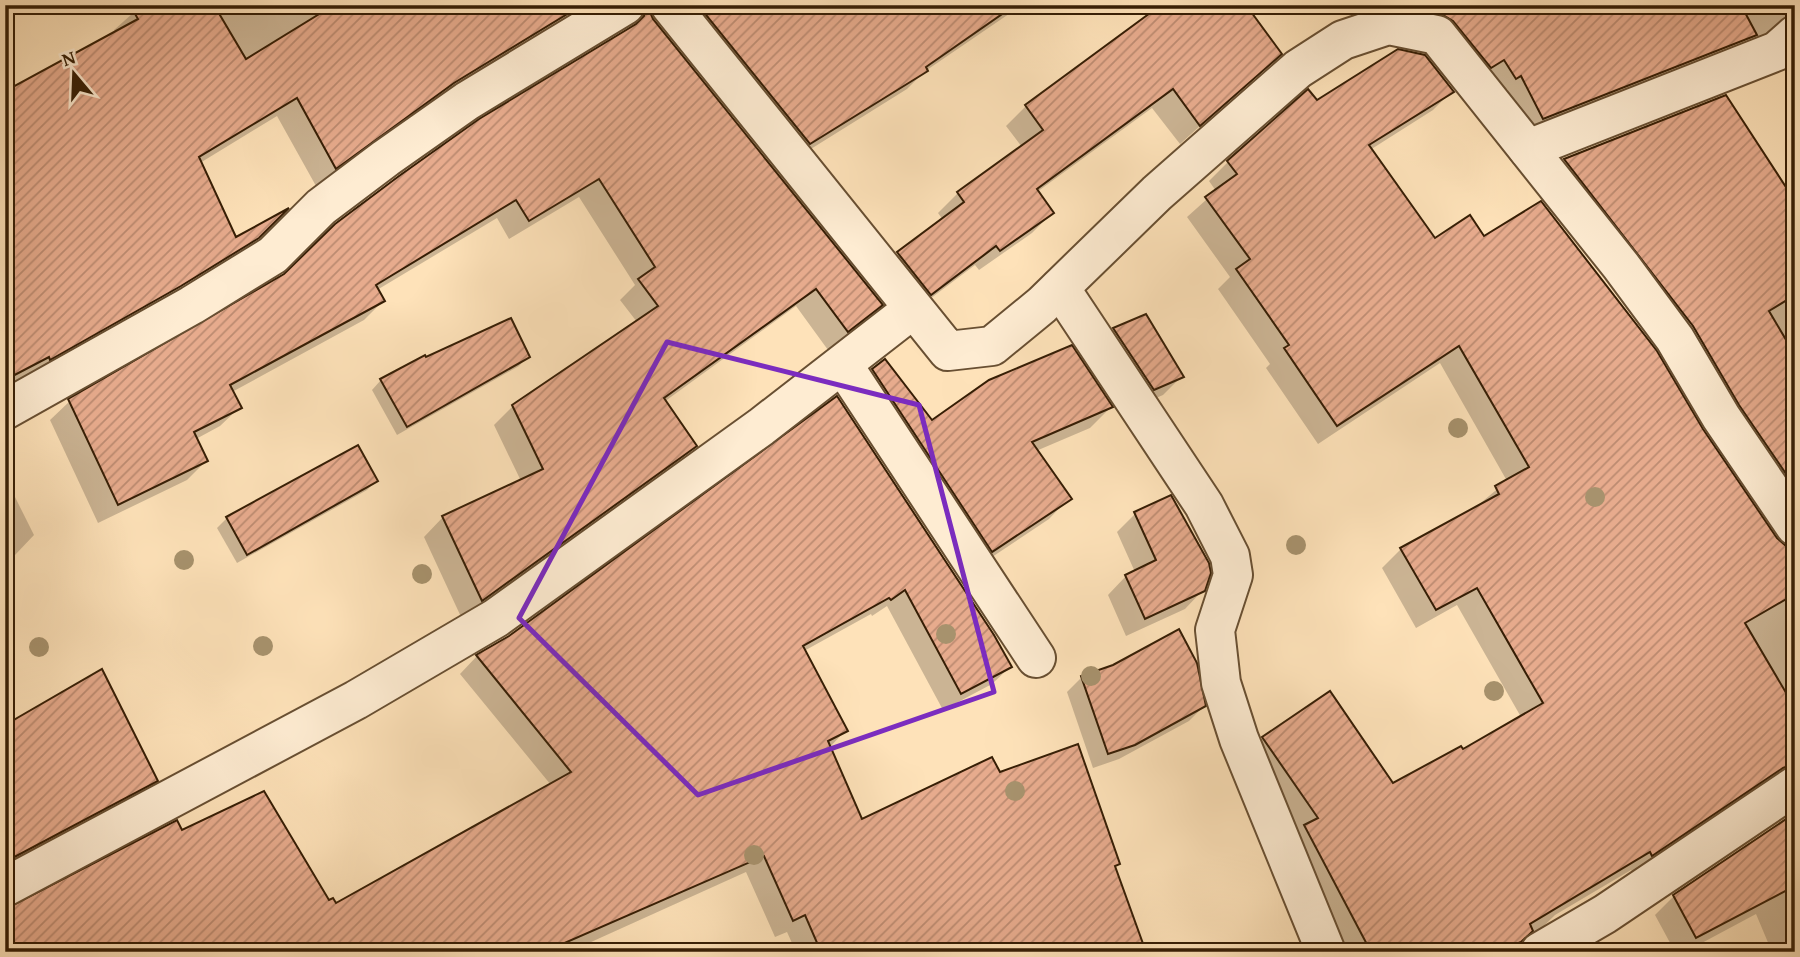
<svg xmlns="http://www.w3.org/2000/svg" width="1800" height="957" viewBox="0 0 1800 957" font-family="'Gentium Book Plus',serif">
<defs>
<pattern id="building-hatch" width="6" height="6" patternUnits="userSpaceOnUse" patternTransform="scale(1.75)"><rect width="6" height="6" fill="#e7ab8d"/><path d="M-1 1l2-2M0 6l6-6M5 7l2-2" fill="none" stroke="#bc8b71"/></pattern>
</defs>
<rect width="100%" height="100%" fill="#fee2b9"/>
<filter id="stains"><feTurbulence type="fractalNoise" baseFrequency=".00286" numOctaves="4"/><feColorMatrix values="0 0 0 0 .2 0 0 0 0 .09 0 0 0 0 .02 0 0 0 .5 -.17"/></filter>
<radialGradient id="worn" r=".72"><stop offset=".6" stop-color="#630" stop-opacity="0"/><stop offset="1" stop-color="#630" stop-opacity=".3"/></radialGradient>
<!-- shadow -->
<g fill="#0003">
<path d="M 142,5 L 592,5 L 434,101 L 316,186 L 277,116 L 200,163 L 235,239 L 279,215 L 238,257 L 160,305 L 5,388 L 5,93 L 116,33 L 114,30 Z"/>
<path d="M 616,5 L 647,5 L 651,20 L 880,305 L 861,324 L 828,350 L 796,306 L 664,402 L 694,446 L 675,465 L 462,619 L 424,537 L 443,517 L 521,481 L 494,425 L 513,406 L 637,322 L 620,300 L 635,285 L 579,197 L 509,239 L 497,218 L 377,290 L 383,301 L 364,320 L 232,392 L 240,407 L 220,426 L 196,439 L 206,461 L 187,480 L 98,523 L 50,420 L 70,401 L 286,275 L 627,32 L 628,24 Z"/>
<path d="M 661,5 L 1022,5 L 924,72 L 907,89 L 790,162 Z"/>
<path d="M 1164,5 L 1270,5 L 1252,17 L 1280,54 L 1180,144 L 1152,108 L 1037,192 L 1052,213 L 1032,233 L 979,270 L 975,265 L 910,314 L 878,273 L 898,254 L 943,220 L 938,213 L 958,193 L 1022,147 L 1006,126 L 1026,106 Z"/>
<path d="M 1386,5 L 1795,5 L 1795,32 L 1776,26 L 1750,45 L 1529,132 L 1507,89 L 1502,92 L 1396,20 Z"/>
<path d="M 1452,91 L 1433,110 L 1370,150 L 1435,240 L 1483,238 L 1701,430 L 1776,539 L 1785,548 L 1795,549 L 1795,793 L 1633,873 L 1631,870 L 1555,915 L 1517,952 L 1342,952 L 1245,757 L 1263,738 L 1392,785 L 1462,751 L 1521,717 L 1457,605 L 1416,628 L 1382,568 L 1401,549 L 1477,506 L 1507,481 L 1440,363 L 1318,444 L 1266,368 L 1270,364 L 1218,289 L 1230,277 L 1187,217 L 1216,191 L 1209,181 L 1228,162 L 1316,102 Z"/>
<path d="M 1725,97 L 1795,204 L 1795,533 L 1546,179 L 1565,160 Z"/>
<path d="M 1145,316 L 1181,377 L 1163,395 L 1135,407 L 1096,347 L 1114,329 Z"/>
<path d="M 528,356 L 519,366 L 397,435 L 372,390 L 381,380 L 426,360 Z"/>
<path d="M 873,370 L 931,423 L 1111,407 L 1090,428 L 1036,451 L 1069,498 L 1049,519 L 971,571 L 852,391 Z"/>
<path d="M 837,398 L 1010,667 L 992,684 L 943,710 L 887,606 L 872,616 L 871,614 L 804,651 L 846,730 L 829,748 L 861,822 L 999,775 L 1118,863 L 1114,868 L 1144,952 L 796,952 L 787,932 L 775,937 L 746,872 L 569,952 L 5,952 L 5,910 L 181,833 L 335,906 L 551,785 L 460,674 L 477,656 L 510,637 Z"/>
<path d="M 357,447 L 376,481 L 367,490 L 237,563 L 217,528 L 227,518 Z"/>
<path d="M 5,477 L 34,535 L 15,555 L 5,559 Z"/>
<path d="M 1135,514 L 1203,590 L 1185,609 L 1126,636 L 1108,595 L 1126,576 L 1135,572 L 1117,532 Z"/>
<path d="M 1082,677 L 1204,706 L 1189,721 L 1119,759 L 1093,768 L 1067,692 Z"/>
<path d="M 5,727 L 156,781 L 137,799 L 5,869 Z"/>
<path d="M 1795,815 L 1795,952 L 1772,952 L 1756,914 L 1685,952 L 1675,952 L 1655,915 L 1674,896 Z"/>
</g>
<!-- building -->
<g fill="url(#building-hatch)" stroke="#361e05" stroke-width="2">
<path d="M 130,5 L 214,5 L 246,59 L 334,5 L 582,5 L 454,83 L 336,169 L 297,98 L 199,157 L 236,237 L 289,208 L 259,238 L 181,286 L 50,360 L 49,357 L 5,380 L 7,90 L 138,19 Z"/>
<path d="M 647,5 L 653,19 L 883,305 L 848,332 L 816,289 L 664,398 L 697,446 L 482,601 L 442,516 L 543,469 L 512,405 L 658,306 L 638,279 L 655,267 L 599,179 L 529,221 L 516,200 L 376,285 L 385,301 L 230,385 L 242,408 L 194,432 L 208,461 L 118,505 L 68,399 L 284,274 L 335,224 L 399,176 L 479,119 L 636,24 L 644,16 Z"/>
<path d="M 698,5 L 1015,5 L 926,67 L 928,71 L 810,144 Z"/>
<path d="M 1161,5 L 1246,5 L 1282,54 L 1200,126 L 1173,89 L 1037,189 L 1054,213 L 1000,251 L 996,246 L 931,295 L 897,252 L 964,202 L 957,192 L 1043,130 L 1025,105 Z"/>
<path d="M 1408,5 L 1741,5 L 1757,35 L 1543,119 L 1521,76 L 1516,79 L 1504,60 L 1491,68 L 1453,21 L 1441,14 Z"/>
<path d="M 1398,49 L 1425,55 L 1454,92 L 1369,145 L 1435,238 L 1470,215 L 1484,236 L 1541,201 L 1657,351 L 1703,429 L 1777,538 L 1785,545 L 1795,548 L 1795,594 L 1745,623 L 1795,708 L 1795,764 L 1783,768 L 1652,856 L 1650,852 L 1530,924 L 1533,931 L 1521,942 L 1496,952 L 1371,952 L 1304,825 L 1318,818 L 1262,737 L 1330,691 L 1393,783 L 1461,746 L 1463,749 L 1543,703 L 1477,588 L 1436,610 L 1400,548 L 1499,494 L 1495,486 L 1529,467 L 1459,346 L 1337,426 L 1284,348 L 1289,345 L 1236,269 L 1250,259 L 1205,197 L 1237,174 L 1227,161 L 1308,89 L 1317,100 Z"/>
<path d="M 1726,95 L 1795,201 L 1795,295 L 1769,311 L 1795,355 L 1795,487 L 1739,405 L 1693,326 L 1564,159 Z"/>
<path d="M 1146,314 L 1184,377 L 1154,390 L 1113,328 Z"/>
<path d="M 511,318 L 530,357 L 407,427 L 380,379 L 425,355 L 426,357 Z"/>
<path d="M 1072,345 L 1113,407 L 1032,442 L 1072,499 L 992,552 L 872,369 L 885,359 L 932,420 L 989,380 Z"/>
<path d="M 837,396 L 994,635 L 1012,667 L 961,694 L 905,590 L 891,600 L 889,598 L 803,646 L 848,731 L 828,741 L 862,819 L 992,757 L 1000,772 L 1078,744 L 1120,864 L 1115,866 L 1146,952 L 821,952 L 805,915 L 793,921 L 764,856 L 544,952 L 15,952 L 5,935 L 5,909 L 177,820 L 182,830 L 264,791 L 329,900 L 333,898 L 336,903 L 571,772 L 476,655 L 509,636 Z"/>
<path d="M 358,445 L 378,481 L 247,555 L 226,517 Z"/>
<path d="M 1171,495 L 1209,563 L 1211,573 L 1205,591 L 1145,619 L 1125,575 L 1156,560 L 1134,512 Z"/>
<path d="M 1179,629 L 1197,663 L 1206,706 L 1135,745 L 1108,754 L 1081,676 L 1113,665 Z"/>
<path d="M 102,669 L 158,781 L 5,862 L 5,725 Z"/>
<path d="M 1795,813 L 1795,886 L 1696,938 L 1673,895 Z"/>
</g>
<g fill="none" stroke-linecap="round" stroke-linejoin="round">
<defs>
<g id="minor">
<path d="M 670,5 L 948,351 L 992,346 L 1042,305 L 1157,193 L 1298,69 L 1343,40 L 1388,25 L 1437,35 L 1621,266 L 1675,339 L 1721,417 L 1795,526"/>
<path d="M 1528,149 L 1777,51 L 1795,35"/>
<path d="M 1060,288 L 1204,505 L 1230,556 L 1233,575 L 1215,630 L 1221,683 L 1239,739 L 1326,952"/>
<path d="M 843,365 L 1036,658"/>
<path d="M 5,410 L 192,305 L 273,255 L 321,207 L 386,158 L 467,101 L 625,5"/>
<path d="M 5,887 L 356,700 L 496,618 L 761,427 L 913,309"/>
<path d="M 1540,952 L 1605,914 L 1795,786"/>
</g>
</defs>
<!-- minor casing -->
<use href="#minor" stroke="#684f32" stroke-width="42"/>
<!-- minor -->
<use href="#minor" stroke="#feecd2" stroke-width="38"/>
</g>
<!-- trees -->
<g fill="#a7926d">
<circle cx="1458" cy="428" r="10"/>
<circle cx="1595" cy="497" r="10"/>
<circle cx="1296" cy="545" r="10"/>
<circle cx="184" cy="560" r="10"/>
<circle cx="422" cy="574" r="10"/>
<circle cx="946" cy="634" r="10"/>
<circle cx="263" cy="646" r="10"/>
<circle cx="39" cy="647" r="10"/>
<circle cx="1091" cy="676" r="10"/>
<circle cx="1494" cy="691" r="10"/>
<circle cx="1015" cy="791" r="10"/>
<circle cx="754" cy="855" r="10"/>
</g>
<!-- marked area -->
<path fill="none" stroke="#7b2cbf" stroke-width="5" stroke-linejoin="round" d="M 667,342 L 919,405 L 994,692 L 698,795 L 519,618 Z"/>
<!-- margin -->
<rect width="1800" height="957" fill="none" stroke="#fee2b9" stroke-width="28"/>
<rect x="7" y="7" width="1786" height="943" fill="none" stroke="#361e05" stroke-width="3.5"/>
<rect x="14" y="14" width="1772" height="929" fill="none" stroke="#361e05" stroke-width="2"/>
<!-- north arrow -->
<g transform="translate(74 74) rotate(341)" stroke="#feecd2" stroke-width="5" paint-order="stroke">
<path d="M0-5L12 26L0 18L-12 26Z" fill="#361e05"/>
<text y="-10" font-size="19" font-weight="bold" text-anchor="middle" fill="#361e05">N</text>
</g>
<rect width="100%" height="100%" filter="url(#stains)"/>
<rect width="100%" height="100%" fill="url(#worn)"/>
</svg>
